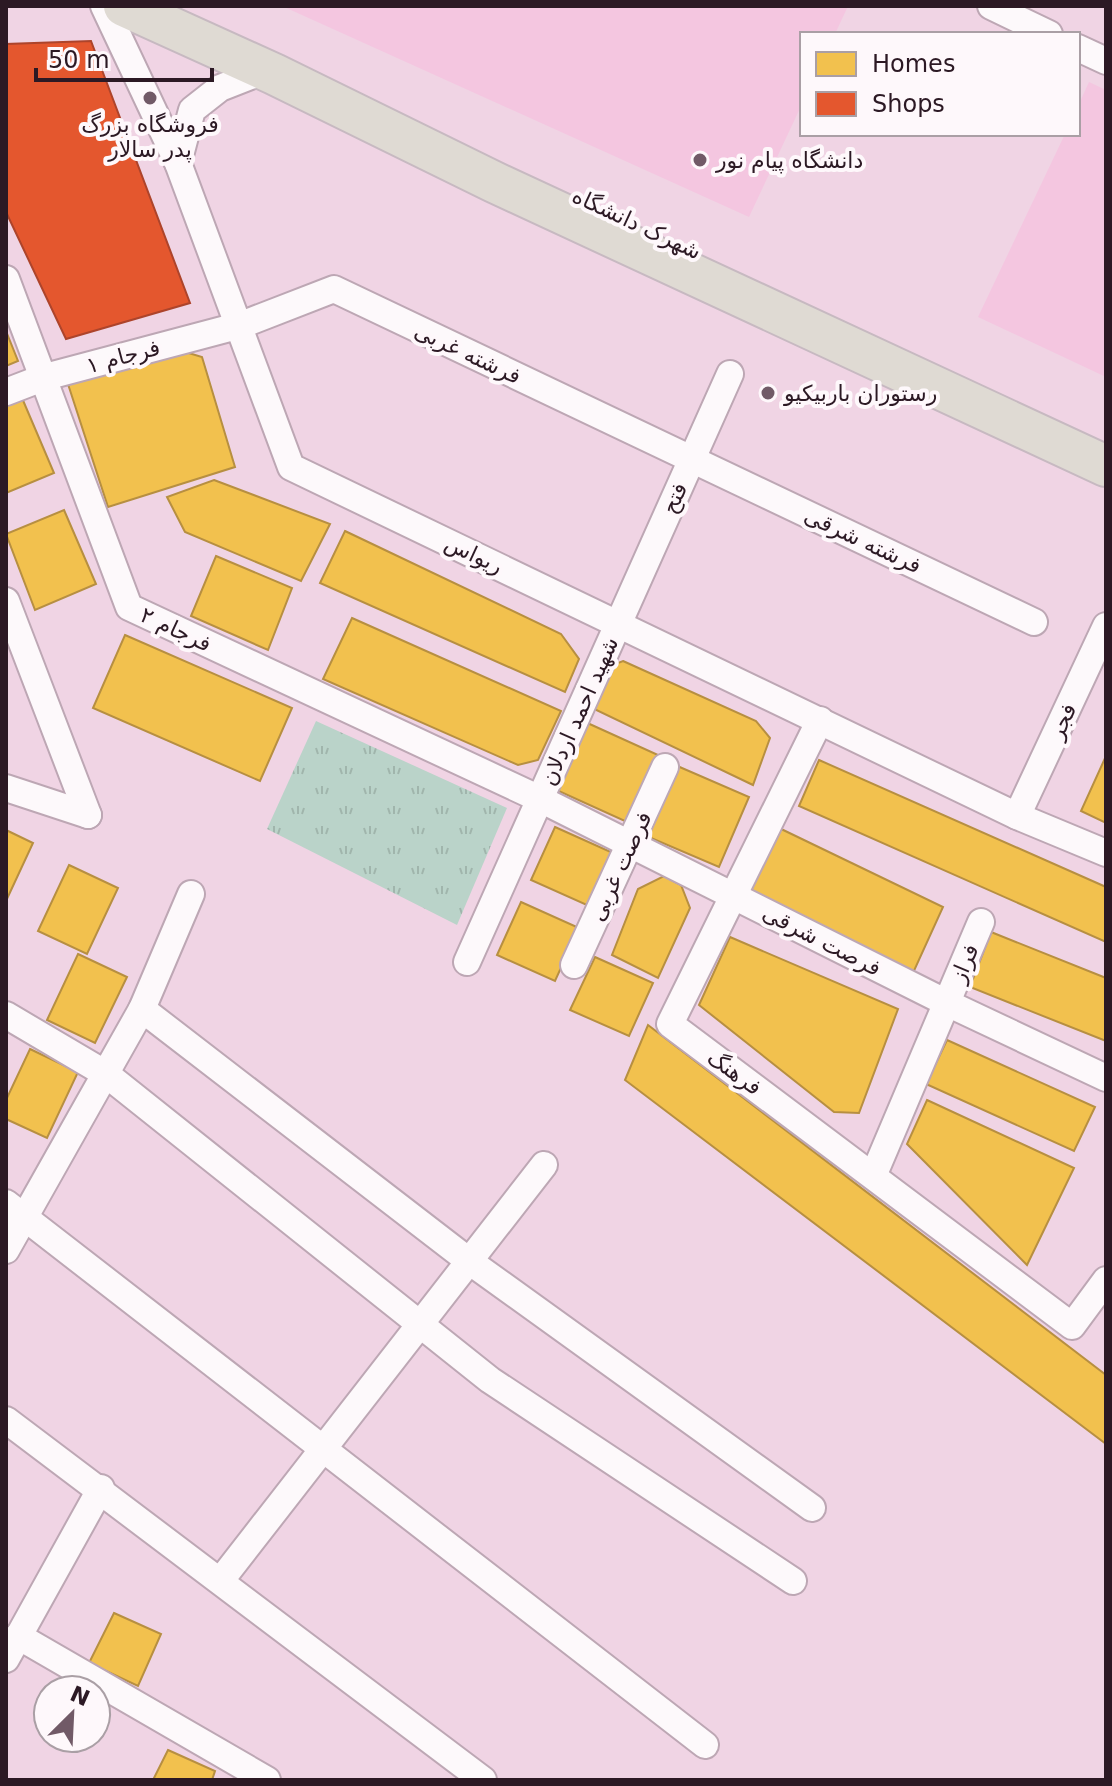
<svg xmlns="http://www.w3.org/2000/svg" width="1112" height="1786" viewBox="0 0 1112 1786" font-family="'DejaVu Sans',Vazirmatn,sans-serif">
<defs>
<pattern id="grass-tufts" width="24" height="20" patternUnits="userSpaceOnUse" patternTransform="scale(2)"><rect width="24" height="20" fill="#bad3c9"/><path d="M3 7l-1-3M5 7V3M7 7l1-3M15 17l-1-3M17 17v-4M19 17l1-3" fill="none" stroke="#a0b5ac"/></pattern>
</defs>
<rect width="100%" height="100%" fill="#f0d4e4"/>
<!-- built -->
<g fill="#f4c6e0">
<path d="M 282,6 L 848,6 L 835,34 L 802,34 L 802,104 L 749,217 Z"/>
<path d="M 1089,82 L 1106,90 L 1106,377 L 978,317 L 1065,134 L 1078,134 L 1078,106 Z"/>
</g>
<!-- grass -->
<path fill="url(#grass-tufts)" d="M 316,721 L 507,808 L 457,925 L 267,829 Z"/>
<!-- homes -->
<g fill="#f2c14e" stroke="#b78f41" stroke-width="2">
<path d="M 6,331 L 18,361 L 6,366 Z"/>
<path d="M 182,351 L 202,357 L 235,467 L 108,507 L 67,381 Z"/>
<path d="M 22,398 L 54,473 L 6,493 L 6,405 Z"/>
<path d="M 214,480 L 330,524 L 301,581 L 185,532 L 167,497 Z"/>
<path d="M 64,510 L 96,584 L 35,610 L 6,534 Z"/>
<path d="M 345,531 L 561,634 L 579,659 L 565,692 L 320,583 Z"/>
<path d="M 216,556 L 292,588 L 268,650 L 191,616 Z"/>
<path d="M 352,618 L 561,711 L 538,760 L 518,765 L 323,679 Z"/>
<path d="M 125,635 L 292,708 L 260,781 L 93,708 Z"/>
<path d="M 623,661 L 756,721 L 770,738 L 753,785 L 590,707 L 605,668 Z"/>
<path d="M 583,721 L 658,755 L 627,822 L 552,788 Z"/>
<path d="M 1106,756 L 1106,823 L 1081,811 Z"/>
<path d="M 819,760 L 1106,887 L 1106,942 L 799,806 Z"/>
<path d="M 675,765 L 749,797 L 719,867 L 644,835 Z"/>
<path d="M 555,827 L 613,853 L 589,906 L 531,880 Z"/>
<path d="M 777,827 L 943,907 L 913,973 L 747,893 Z"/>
<path d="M 6,830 L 33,843 L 6,901 Z"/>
<path d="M 69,865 L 118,888 L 87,954 L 38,931 Z"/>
<path d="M 664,876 L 681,885 L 690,908 L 658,978 L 612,955 L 638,889 Z"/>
<path d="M 521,902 L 579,928 L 555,981 L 497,955 Z"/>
<path d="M 991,932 L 1106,978 L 1106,1041 L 970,987 Z"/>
<path d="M 730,937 L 898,1009 L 859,1113 L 834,1112 L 699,1005 Z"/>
<path d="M 78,954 L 127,977 L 95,1043 L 47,1020 Z"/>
<path d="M 595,957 L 653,983 L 629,1036 L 570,1010 Z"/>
<path d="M 648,1025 L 1106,1375 L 1106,1444 L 625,1080 Z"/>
<path d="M 947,1040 L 1095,1107 L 1074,1151 L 926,1084 Z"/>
<path d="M 30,1049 L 78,1072 L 47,1138 L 6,1119 L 6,1100 Z"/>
<path d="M 927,1100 L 1074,1168 L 1027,1265 L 907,1144 Z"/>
<path d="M 114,1613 L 161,1634 L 138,1686 L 89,1663 Z"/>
<path d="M 168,1750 L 215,1771 L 212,1780 L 153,1780 Z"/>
</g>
<!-- shops -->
<path fill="#e4572e" stroke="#ad442b" stroke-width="2" d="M 91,41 L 190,303 L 66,339 L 6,212 L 6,44 Z"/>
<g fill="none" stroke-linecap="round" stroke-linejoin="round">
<defs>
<g id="street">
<path d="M 104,6 L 178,163 L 291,467 L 1017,816 L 1106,853"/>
<path d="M 991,6 L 1049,34"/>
<path d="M 1078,48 L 1106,61"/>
<path d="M 178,163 L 192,110 L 220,88 L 266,70"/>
<path d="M 6,279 L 129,607 L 540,799 L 947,1003 L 1106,1078"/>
<path d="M 6,392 L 45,377 L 241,325 L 334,289 L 1034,622"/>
<path d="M 6,601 L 88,815"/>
<path d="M 820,720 L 670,1024 L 1072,1326 L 1106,1280"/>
<path d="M 6,788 L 88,815"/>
<path d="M 1017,816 L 1106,626"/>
<path d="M 467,962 L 730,374"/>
<path d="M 574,965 L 665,767"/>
<path d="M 142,1009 L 469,1261 L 812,1508"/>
<path d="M 6,1015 L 106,1074 L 490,1380 L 793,1581"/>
<path d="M 874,1174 L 981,922"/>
<path d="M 6,1203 L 705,1745"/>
<path d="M 6,1250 L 142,1009 L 191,894"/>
<path d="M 6,1420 L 483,1780"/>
<path d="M 221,1580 L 544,1165"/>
<path d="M 18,1636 L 267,1780"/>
<path d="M 6,1659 L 101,1488"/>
</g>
<path id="primary" d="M 124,6 L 274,74 L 494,182 L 1106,466"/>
</defs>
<!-- street casing -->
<use href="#street" stroke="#bda7b4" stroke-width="30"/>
<!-- primary casing -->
<use href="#primary" stroke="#c7b9c1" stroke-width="44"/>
<!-- street -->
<use href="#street" stroke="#fdf9fb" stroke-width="26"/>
<!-- primary -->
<use href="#primary" stroke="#dfdad3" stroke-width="40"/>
</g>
<!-- markers -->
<g fill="#715a67" stroke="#fef8fb" stroke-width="3">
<circle cx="150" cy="98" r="8"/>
<circle cx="700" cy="160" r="8"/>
<circle cx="768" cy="393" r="8"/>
</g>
<g text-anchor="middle" stroke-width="8" stroke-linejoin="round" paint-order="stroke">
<!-- poi labels -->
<g font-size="22" fill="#2c1924" stroke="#fef8fb" text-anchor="start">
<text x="150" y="132" text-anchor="middle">فروشگاه بزرگ<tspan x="150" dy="25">پدر سالار</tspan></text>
<text x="716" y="168">دانشگاه پیام نور</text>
<text x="784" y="401">رستوران باربیکیو</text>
</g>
<!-- street labels -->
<g font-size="22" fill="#2c1924" stroke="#fef8fb">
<text transform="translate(637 223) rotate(25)" y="8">شهرک دانشگاه</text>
<text transform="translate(468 353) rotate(25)" y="8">فرشته غربی</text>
<text transform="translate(123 356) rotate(-15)" y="8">فرجام ۱</text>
<text transform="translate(674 498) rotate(-66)" y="8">فتح</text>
<text transform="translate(863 540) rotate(25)" y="8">فرشته شرقی</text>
<text transform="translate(474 554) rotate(25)" y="8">ریواس</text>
<text transform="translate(176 629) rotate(25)" y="8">فرجام ۲</text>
<text transform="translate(579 711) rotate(-66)" y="8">شهید احمد اردلان</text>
<text transform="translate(1062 721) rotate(-65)" y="8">فجر</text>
<text transform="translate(620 866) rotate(-65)" y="8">فرصت غربی</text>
<text transform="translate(822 940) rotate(27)" y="8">فرصت شرقی</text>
<text transform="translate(964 963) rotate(-67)" y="8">فراز</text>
<text transform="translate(735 1072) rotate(36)" y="8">فرهنگ</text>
</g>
</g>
<!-- border -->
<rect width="1112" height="1786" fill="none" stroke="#2c1924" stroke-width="16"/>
<!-- legend -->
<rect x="800" y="32" width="280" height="104" fill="#fef8fb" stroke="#aa9fa5" stroke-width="2"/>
<rect x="816" y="52" width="40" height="24" fill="#f2c14e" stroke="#aa9fa5" stroke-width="2"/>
<text x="872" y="72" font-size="24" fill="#2c1924">Homes</text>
<rect x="816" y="92" width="40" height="24" fill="#e4572e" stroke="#aa9fa5" stroke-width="2"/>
<text x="872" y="112" font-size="24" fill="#2c1924">Shops</text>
<!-- north arrow -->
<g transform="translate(72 1714) rotate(24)"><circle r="38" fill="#fef8fb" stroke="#aa9fa5" stroke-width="2"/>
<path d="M0-6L14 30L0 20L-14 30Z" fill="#715a67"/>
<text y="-12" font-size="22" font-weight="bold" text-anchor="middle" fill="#2c1924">N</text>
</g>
<!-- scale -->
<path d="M36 68v12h176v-12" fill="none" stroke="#2c1924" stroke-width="4"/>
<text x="48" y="68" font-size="24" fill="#2c1924" stroke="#fef8fb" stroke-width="6" paint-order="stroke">50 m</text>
</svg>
